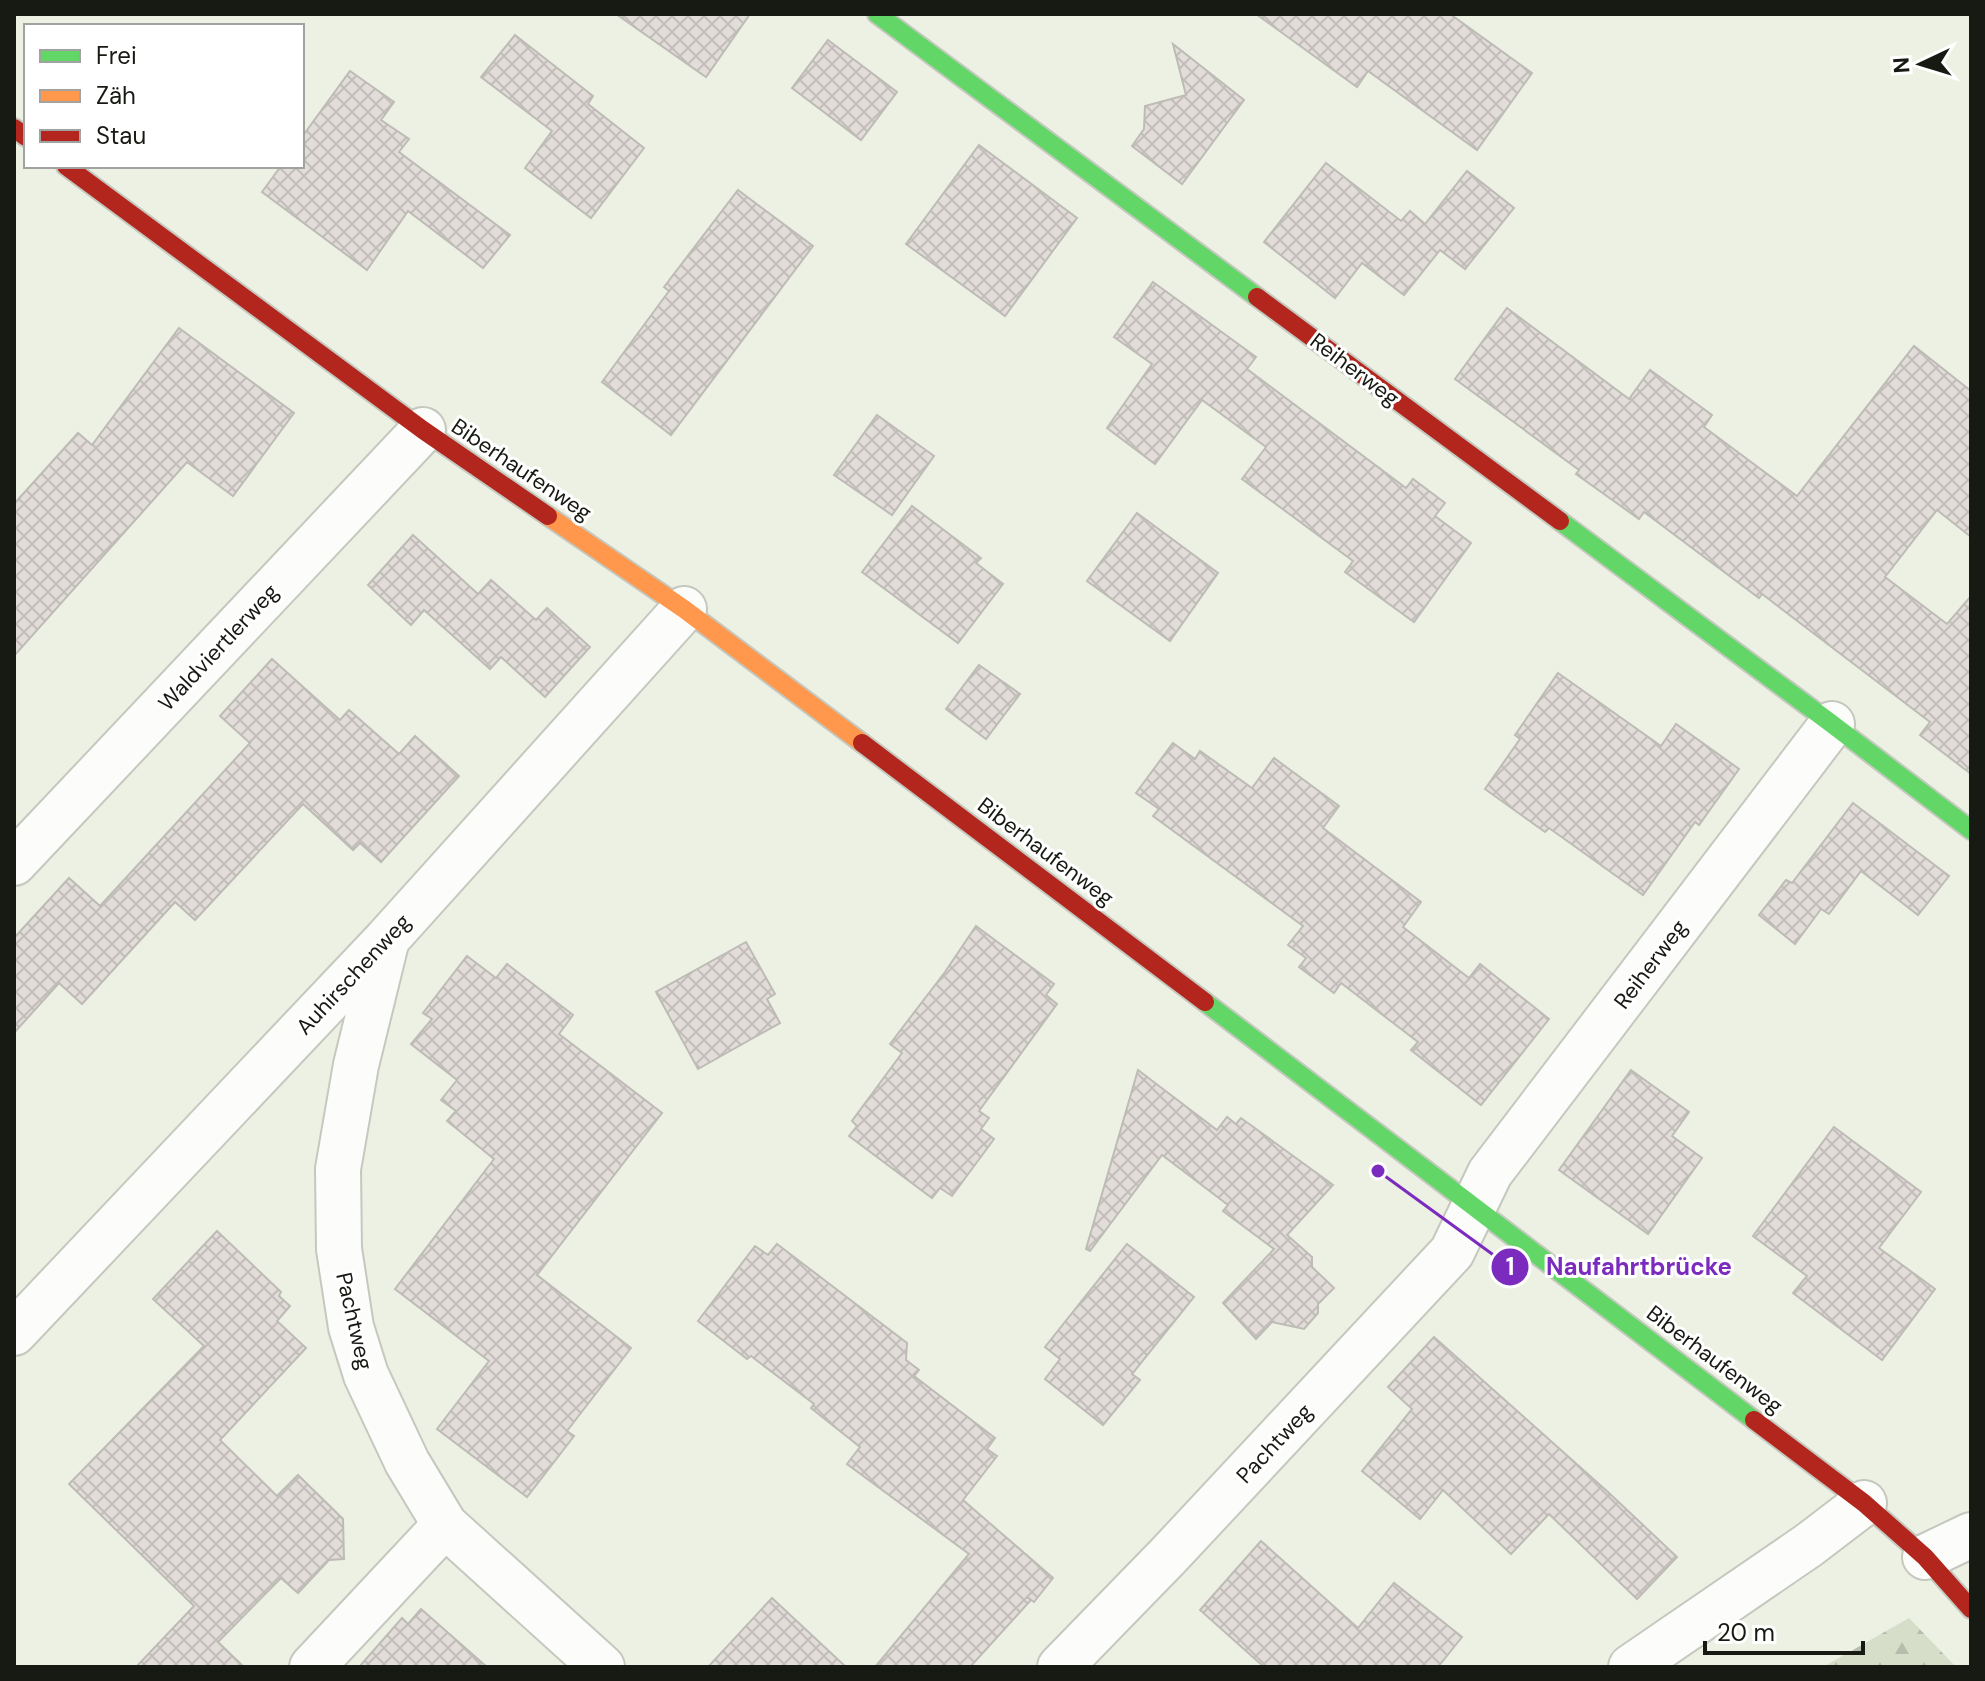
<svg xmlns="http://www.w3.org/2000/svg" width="1985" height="1681" viewBox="0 0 1985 1681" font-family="'DM Sans',sans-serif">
<defs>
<pattern id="forest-firs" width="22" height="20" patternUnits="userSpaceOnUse" patternTransform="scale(2)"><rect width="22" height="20" fill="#d6ddc9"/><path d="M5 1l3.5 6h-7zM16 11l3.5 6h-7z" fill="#b7bdac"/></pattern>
<pattern id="building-cross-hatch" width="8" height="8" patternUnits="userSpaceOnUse" patternTransform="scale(2)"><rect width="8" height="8" fill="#e3ddda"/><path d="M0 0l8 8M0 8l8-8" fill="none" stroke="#c2bdba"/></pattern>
</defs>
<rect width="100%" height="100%" fill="#edf1e4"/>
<!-- forest -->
<path fill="url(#forest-firs)" d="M 1909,1618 L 1956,1667 L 1823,1667 Z"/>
<!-- building -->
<g fill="url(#building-cross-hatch)" stroke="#bebbb6" stroke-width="2">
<path d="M 616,14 L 750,14 L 706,77 Z"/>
<path d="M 1256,14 L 1450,14 L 1532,73 L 1477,150 L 1368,71 L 1357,87 Z"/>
<path d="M 515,35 L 593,96 L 588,104 L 644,148 L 591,218 L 525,168 L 552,131 L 481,77 Z"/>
<path d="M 828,40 L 897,92 L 861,140 L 792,88 Z"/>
<path d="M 1173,44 L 1244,100 L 1182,184 L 1132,146 L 1144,129 L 1145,106 L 1186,95 Z"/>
<path d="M 350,71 L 394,102 L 381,120 L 409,139 L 399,152 L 510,235 L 483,268 L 408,211 L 367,270 L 262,192 L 281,166 L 302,166 L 302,137 Z"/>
<path d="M 979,145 L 1077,218 L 1005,316 L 906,244 Z"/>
<path d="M 1326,163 L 1401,221 L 1410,211 L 1425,224 L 1467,171 L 1514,208 L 1465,269 L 1440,250 L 1404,295 L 1362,263 L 1335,298 L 1264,242 Z"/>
<path d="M 738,190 L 813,246 L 671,435 L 602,382 L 669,291 L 664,287 Z"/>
<path d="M 1153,282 L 1256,357 L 1247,369 L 1406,488 L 1413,479 L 1445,503 L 1435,516 L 1471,543 L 1414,622 L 1345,572 L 1353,561 L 1242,479 L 1266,447 L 1202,400 L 1155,464 L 1107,428 L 1152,364 L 1114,337 Z"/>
<path d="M 1507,308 L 1629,399 L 1650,370 L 1712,415 L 1704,427 L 1797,496 L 1914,346 L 1971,391 L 1971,537 L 1937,510 L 1885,577 L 1947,624 L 1971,596 L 1971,774 L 1920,735 L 1930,722 L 1762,594 L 1759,598 L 1644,512 L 1639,519 L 1576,474 L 1579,470 L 1455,379 Z"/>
<path d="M 179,328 L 294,413 L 233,496 L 187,462 L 14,656 L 14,504 L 78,433 L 92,445 Z"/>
<path d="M 877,415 L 934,456 L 892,515 L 834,475 Z"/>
<path d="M 912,506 L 981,558 L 976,563 L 1003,584 L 958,643 L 862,572 Z"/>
<path d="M 1137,513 L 1218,573 L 1170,641 L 1087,581 Z"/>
<path d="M 413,535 L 478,594 L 491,580 L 536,620 L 547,608 L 590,647 L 545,697 L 501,657 L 490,669 L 424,610 L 411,625 L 368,585 Z"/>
<path d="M 272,659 L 340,720 L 349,710 L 399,754 L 415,736 L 459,776 L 381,862 L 360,843 L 353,850 L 303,804 L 195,920 L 175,902 L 82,1004 L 59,983 L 14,1033 L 14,938 L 69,878 L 100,906 L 250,743 L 220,716 Z"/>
<path d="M 979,665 L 1020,694 L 986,739 L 946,709 Z"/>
<path d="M 1558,673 L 1661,746 L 1676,724 L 1739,769 L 1699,825 L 1695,822 L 1643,895 L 1549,828 L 1545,832 L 1485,789 L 1520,739 L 1515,735 Z"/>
<path d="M 1173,743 L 1195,759 L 1200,751 L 1252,788 L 1274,758 L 1339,806 L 1323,828 L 1421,902 L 1403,927 L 1469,978 L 1480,964 L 1549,1019 L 1481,1105 L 1411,1050 L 1418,1042 L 1341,983 L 1334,993 L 1299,967 L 1306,958 L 1288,945 L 1303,926 L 1153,816 L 1159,809 L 1136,793 Z"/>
<path d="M 1853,803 L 1949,876 L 1918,915 L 1861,871 L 1829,914 L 1821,909 L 1795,944 L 1759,915 L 1786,880 L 1792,883 Z"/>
<path d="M 976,926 L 1054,984 L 1046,995 L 1057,1004 L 979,1111 L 989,1118 L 981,1129 L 994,1139 L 952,1196 L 940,1188 L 932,1198 L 849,1136 L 857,1126 L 852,1121 L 902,1053 L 890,1044 L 945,972 Z"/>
<path d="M 746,942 L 775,994 L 767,999 L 780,1023 L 698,1069 L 656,992 Z"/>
<path d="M 467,956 L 496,978 L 507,964 L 573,1015 L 559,1034 L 662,1113 L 537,1275 L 631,1348 L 567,1431 L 574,1436 L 527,1497 L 437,1429 L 489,1361 L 395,1289 L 494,1159 L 447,1121 L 456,1111 L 441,1100 L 457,1080 L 411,1044 L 432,1019 L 423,1013 Z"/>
<path d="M 1138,1070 L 1217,1130 L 1227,1117 L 1236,1124 L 1241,1118 L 1333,1185 L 1287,1235 L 1312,1257 L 1312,1267 L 1334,1288 L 1318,1304 L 1318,1313 L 1304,1329 L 1272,1322 L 1256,1339 L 1223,1303 L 1274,1249 L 1223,1211 L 1228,1205 L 1162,1155 L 1090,1251 L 1086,1249 Z"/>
<path d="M 1631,1070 L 1689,1112 L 1672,1136 L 1702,1158 L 1648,1234 L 1559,1170 Z"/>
<path d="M 1834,1127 L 1921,1192 L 1879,1248 L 1935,1289 L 1882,1360 L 1793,1293 L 1807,1276 L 1753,1236 Z"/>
<path d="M 217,1231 L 281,1292 L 279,1296 L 290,1306 L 277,1321 L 306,1348 L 220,1440 L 277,1496 L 298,1475 L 343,1519 L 344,1559 L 329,1560 L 298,1593 L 281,1578 L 218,1642 L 244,1667 L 136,1667 L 194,1606 L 69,1484 L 204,1346 L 153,1299 Z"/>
<path d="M 777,1244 L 907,1343 L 906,1360 L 919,1370 L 914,1376 L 995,1438 L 987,1449 L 997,1456 L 963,1500 L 1053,1578 L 1034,1602 L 1027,1597 L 1031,1600 L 970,1667 L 875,1667 L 969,1554 L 847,1464 L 860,1447 L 811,1408 L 814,1404 L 751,1356 L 747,1359 L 698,1321 L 755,1246 L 768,1255 Z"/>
<path d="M 1127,1244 L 1194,1297 L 1132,1374 L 1140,1380 L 1103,1425 L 1045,1379 L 1060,1359 L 1045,1347 Z"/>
<path d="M 1434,1337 L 1608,1492 L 1677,1557 L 1637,1599 L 1549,1514 L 1511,1554 L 1443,1490 L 1420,1519 L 1362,1471 L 1412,1409 L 1388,1387 Z"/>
<path d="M 1261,1541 L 1358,1628 L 1394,1583 L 1462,1637 L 1438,1667 L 1264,1667 L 1200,1610 Z"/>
<path d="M 772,1598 L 846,1667 L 708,1667 Z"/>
<path d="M 421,1609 L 487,1667 L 359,1667 L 402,1618 L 408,1624 Z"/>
</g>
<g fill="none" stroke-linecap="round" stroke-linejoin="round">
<defs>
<g id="street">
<path d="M 14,863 L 423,430"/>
<path d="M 386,943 L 356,1065 L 338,1169 L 339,1249 L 351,1327 L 366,1375 L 407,1462 L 445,1525 L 602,1667"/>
<path d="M 14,1333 L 387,939 L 684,609"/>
<path d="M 1925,1557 L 1971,1535"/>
<path d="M 312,1667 L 445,1525"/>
<path d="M 1060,1667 L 1169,1555 L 1452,1252 L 1490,1173 L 1832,724"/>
<path d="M 1631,1667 L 1809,1545 L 1864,1503"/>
</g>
<g id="fast">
<path d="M 877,14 L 1257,297"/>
<path d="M 1560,521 L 1832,724 L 1971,830"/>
<path d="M 1205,1002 L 1754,1420"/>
</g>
<path id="slow" d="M 548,516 L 684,609 L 862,743"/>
<g id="jam">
<path d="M 14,128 L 26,137"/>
<path d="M 66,166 L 423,430 L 548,516"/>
<path d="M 1257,297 L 1560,521"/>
<path d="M 862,743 L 1205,1002"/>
<path d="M 1754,1420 L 1864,1503 L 1925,1557 L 1971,1609"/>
</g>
</defs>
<!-- street casing -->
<use href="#street" stroke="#c4c8be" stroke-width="48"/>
<!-- fast casing -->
<use href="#fast" stroke="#c4c8be" stroke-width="22"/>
<!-- slow casing -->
<use href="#slow" stroke="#c4c8be" stroke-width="22"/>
<!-- jam casing -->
<use href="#jam" stroke="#c4c8be" stroke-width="22"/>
<!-- street -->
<use href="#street" stroke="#fcfdfb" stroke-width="44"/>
<!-- fast -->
<use href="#fast" stroke="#63d668" stroke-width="18"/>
<!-- slow -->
<use href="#slow" stroke="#ff974d" stroke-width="18"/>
<!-- jam -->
<use href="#jam" stroke="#b3261e" stroke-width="18"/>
</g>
<g text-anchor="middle" stroke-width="6" stroke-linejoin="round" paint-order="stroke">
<!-- street labels -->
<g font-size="22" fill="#171a12" stroke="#fff">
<text transform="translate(1355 369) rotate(37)" y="8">Reiherweg</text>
<text transform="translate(522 469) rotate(34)" y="8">Biberhaufenweg</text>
<text transform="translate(218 647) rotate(-47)" y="8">Waldviertlerweg</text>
<text transform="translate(1046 851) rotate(37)" y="8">Biberhaufenweg</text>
<text transform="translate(1650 964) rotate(-53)" y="8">Reiherweg</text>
<text transform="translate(353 974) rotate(-47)" y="8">Auhirschenweg</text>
<text transform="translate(355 1321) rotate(77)" y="8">Pachtweg</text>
<text transform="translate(1715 1359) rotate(37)" y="8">Biberhaufenweg</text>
<text transform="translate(1274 1443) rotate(-47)" y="8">Pachtweg</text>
</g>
</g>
<!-- callouts -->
<path fill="none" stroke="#7b2cbf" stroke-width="3" d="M1378 1171L1510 1267"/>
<g fill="#7b2cbf" stroke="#fff" stroke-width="3">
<circle cx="1378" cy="1171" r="8"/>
<circle cx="1510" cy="1267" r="20"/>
</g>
<g font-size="24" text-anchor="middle" font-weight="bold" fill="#fff">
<text x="1510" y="1275">1</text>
</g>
<g font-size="24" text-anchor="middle" font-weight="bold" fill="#7b2cbf" stroke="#fff" stroke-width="6" stroke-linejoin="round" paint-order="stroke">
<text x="1639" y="1275">Naufahrtbrücke</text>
</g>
<!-- border -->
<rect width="1985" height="1681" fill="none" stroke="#171a12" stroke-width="32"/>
<!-- legend -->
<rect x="24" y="24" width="280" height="144" fill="#ffffff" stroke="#a2a3a0" stroke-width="2"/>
<rect x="40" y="50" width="40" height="12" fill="#63d668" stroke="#a2a3a0" stroke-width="2"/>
<text x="96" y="64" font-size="24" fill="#171a12">Frei</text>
<rect x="40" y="90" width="40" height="12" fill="#ff974d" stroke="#a2a3a0" stroke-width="2"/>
<text x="96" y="104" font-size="24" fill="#171a12">Zäh</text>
<rect x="40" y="130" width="40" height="12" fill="#b3261e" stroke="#a2a3a0" stroke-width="2"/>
<text x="96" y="144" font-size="24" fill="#171a12">Stau</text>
<!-- north arrow -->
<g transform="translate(1921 64) rotate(266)" stroke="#ffffff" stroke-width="6" paint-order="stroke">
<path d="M0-6L14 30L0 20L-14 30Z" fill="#171a12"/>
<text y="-12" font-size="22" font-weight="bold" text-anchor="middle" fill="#171a12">N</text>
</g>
<!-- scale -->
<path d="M1705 1641v12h158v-12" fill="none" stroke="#171a12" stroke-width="4"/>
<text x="1717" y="1641" font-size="24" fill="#171a12" stroke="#ffffff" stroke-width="6" paint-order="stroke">20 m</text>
</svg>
